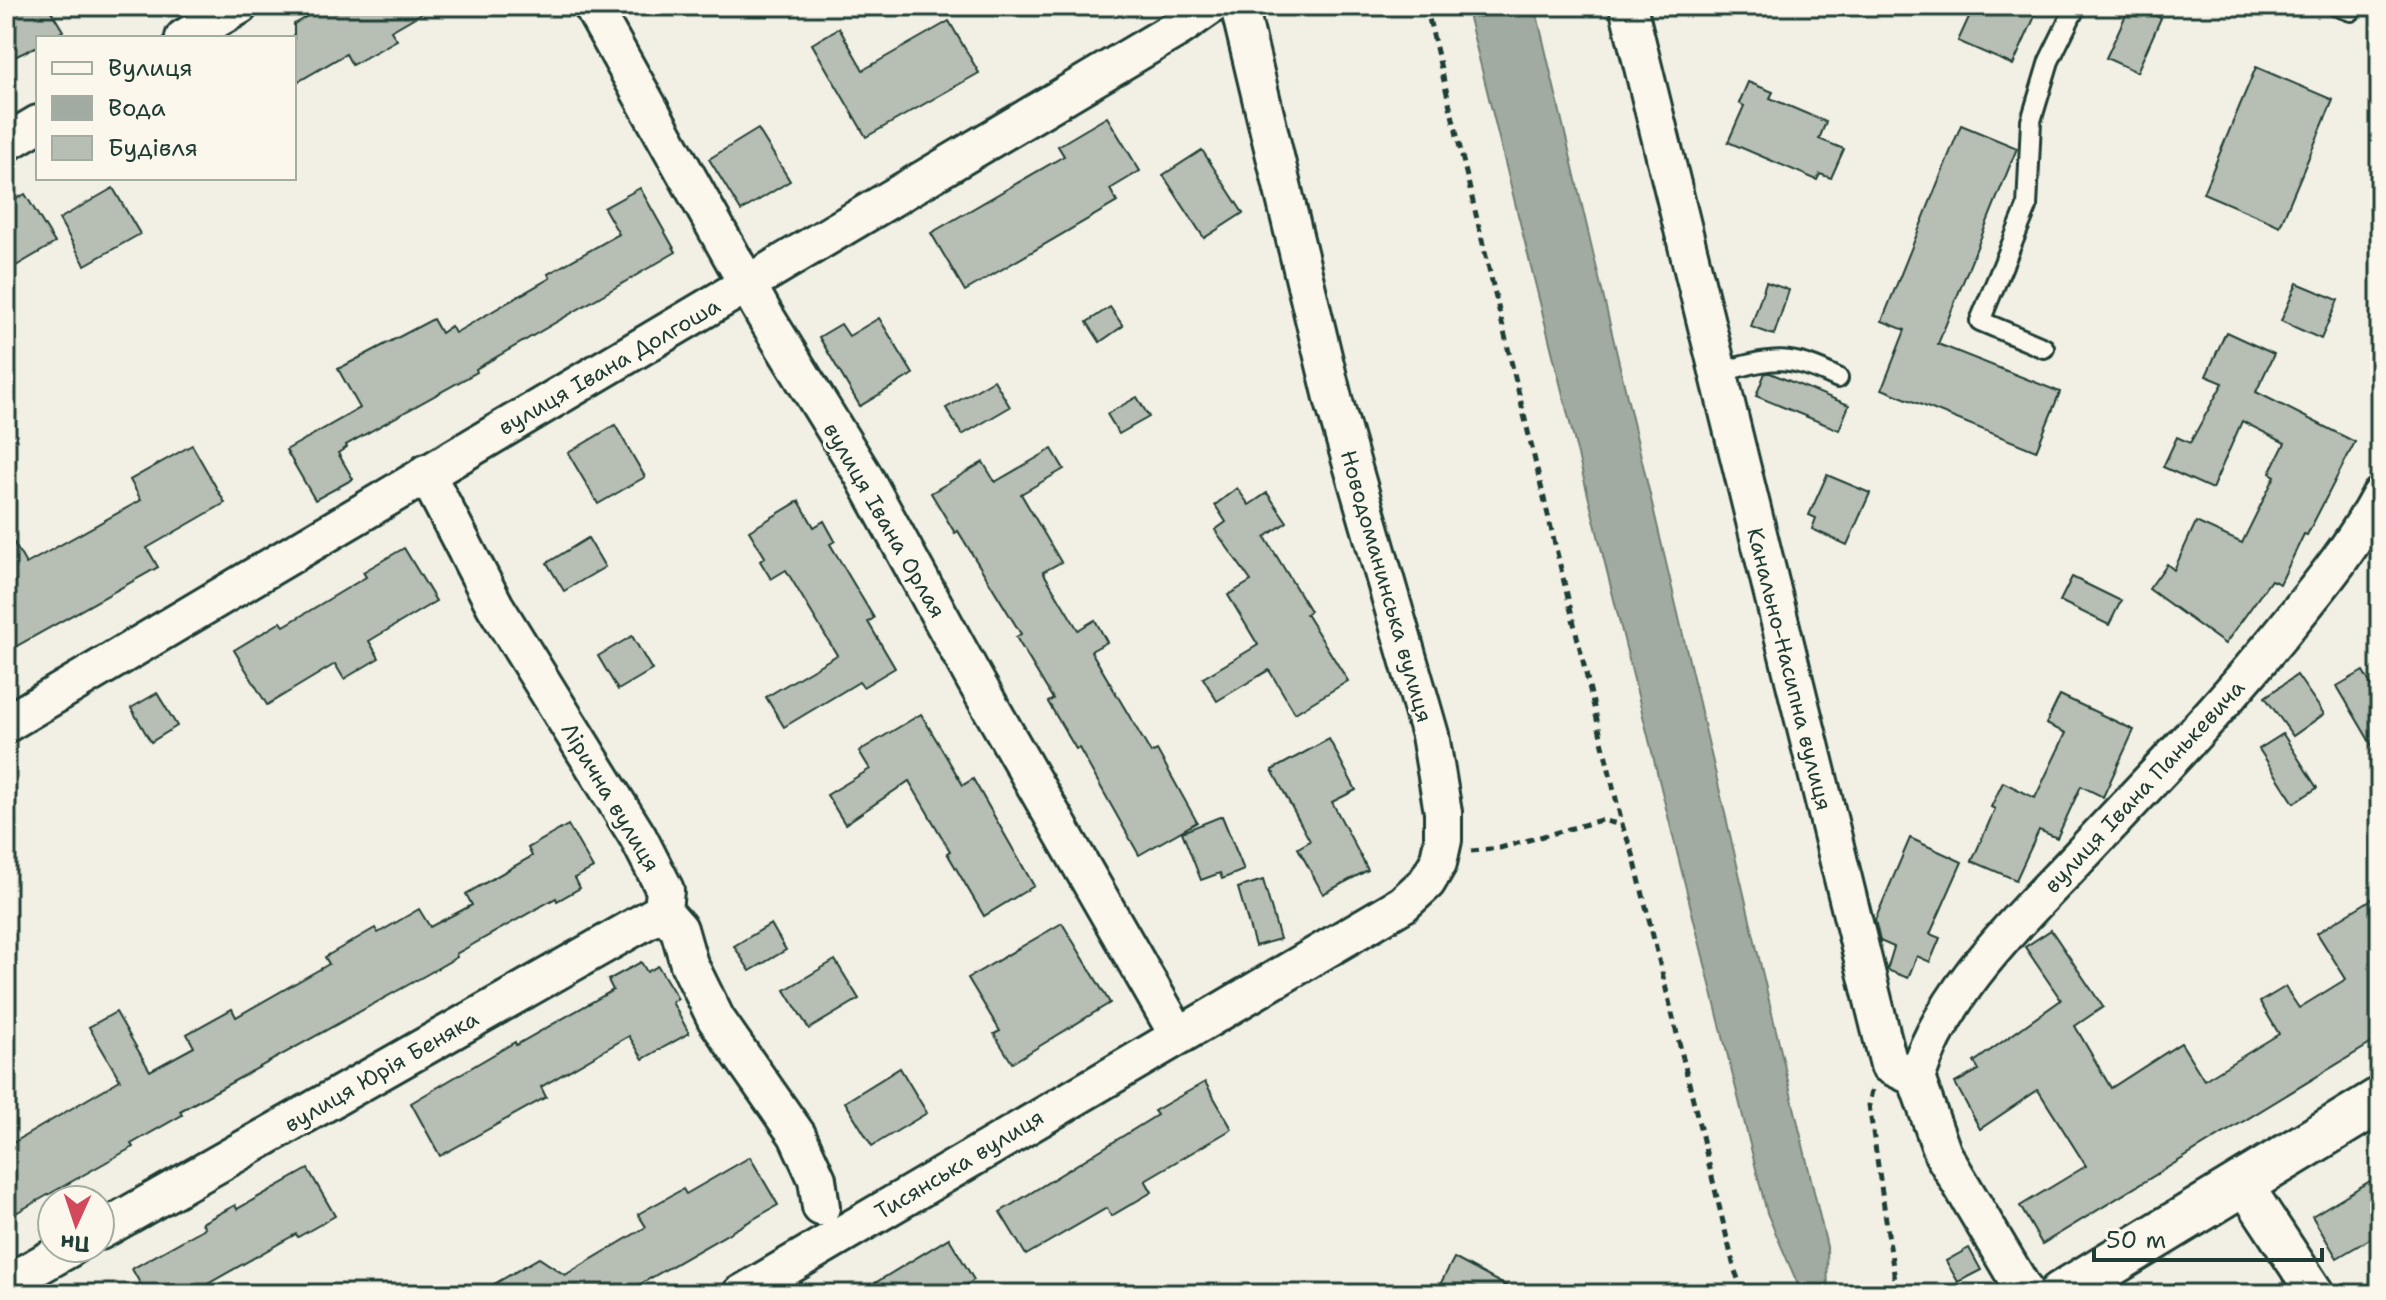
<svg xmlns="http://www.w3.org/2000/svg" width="2386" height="1300" viewBox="0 0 2386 1300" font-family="'Shantell Sans',sans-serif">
<rect width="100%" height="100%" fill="#f2f0e5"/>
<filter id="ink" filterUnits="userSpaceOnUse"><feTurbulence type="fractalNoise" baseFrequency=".0125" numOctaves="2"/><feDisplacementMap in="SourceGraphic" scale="16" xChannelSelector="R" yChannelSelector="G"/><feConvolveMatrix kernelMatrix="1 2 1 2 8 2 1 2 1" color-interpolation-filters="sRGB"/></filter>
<g filter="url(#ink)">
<!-- water -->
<path fill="#a2aba1" stroke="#6e7f75" stroke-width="2" d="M 1466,6 L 1535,6 L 1827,1247 L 1828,1294 L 1802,1294 L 1767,1213 Z"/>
<!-- building -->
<g fill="#b7beb3" stroke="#1f3d34" stroke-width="2">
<path d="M 6,6 L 48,6 L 63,31 L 51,38 L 38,38 L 38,46 L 6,61 Z"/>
<path d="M 324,6 L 434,6 L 391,31 L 397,40 L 352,65 L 346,54 L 294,84 L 294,24 Z"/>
<path d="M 1974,6 L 2019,6 L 2036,14 L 2013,65 L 1958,41 Z"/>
<path d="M 2130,6 L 2161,18 L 2137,72 L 2106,58 Z"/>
<path d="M 949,21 L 979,73 L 866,137 L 812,44 L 839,28 L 863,70 Z"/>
<path d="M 2256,67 L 2333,100 L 2280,226 L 2203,193 Z"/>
<path d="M 1748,82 L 1773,92 L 1770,98 L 1826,122 L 1819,139 L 1844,149 L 1831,178 L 1820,174 L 1817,180 L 1728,142 L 1744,106 L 1739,103 Z"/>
<path d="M 1107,117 L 1140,171 L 1110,189 L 1117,202 L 965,291 L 931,233 L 1064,156 L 1058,146 Z"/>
<path d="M 1961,125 L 2017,148 L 1938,344 L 2060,392 L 2036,451 L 1882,389 L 1905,330 L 1882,321 Z"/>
<path d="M 758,129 L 790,181 L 741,211 L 709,159 Z"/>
<path d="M 1202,150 L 1243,213 L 1204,238 L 1163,175 Z"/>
<path d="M 113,188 L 140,234 L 85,265 L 59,219 Z"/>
<path d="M 640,188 L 676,252 L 476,369 L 477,372 L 346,445 L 347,447 L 338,453 L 353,479 L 315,500 L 286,450 L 360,408 L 338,369 L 433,319 L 441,333 L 451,326 L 455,333 L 550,278 L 548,274 L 619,234 L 604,208 Z"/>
<path d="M 25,194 L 55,243 L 16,266 L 6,249 L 6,205 Z"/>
<path d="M 1766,282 L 1789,290 L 1774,335 L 1751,327 Z"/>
<path d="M 2297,283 L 2338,300 L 2321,339 L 2281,321 Z"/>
<path d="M 1110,307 L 1123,326 L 1100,342 L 1087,322 Z"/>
<path d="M 879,318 L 913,374 L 860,406 L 819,337 L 841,324 L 849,336 Z"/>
<path d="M 2226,332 L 2274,354 L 2256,392 L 2355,442 L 2307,535 L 2304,534 L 2280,584 L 2271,580 L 2225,644 L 2149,589 L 2167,564 L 2174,570 L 2196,522 L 2242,543 L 2275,476 L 2270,473 L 2285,443 L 2242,421 L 2212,489 L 2163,467 L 2177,437 L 2190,443 L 2223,383 L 2206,376 Z"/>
<path d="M 1765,373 L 1770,373 L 1849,405 L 1839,430 L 1756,396 Z"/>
<path d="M 994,380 L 1010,407 L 962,435 L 946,408 Z"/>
<path d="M 1137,397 L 1149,417 L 1119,434 L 1107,414 Z"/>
<path d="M 615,425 L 645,477 L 598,504 L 568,453 Z"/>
<path d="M 192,445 L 225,503 L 147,548 L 158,567 L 6,652 L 6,529 L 26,564 L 141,500 L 130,480 Z"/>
<path d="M 1052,449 L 1064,469 L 1021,494 L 1061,562 L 1043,572 L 1078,630 L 1095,620 L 1107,642 L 1091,651 L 1151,753 L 1157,750 L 1197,822 L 1139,855 L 1079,748 L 1076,749 L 1048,702 L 1053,699 L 1016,637 L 1021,634 L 958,531 L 955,533 L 931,493 L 983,462 L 995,482 Z"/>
<path d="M 1827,475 L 1870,493 L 1847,545 L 1812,529 L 1816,518 L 1809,515 Z"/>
<path d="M 1237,488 L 1249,505 L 1267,493 L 1287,522 L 1265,537 L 1310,611 L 1306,614 L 1348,681 L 1295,713 L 1269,670 L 1217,701 L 1203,678 L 1258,645 L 1228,595 L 1251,581 L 1215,530 L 1226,522 L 1215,505 Z"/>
<path d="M 799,501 L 814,527 L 824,521 L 835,541 L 830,544 L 874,618 L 868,622 L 895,668 L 863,687 L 859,682 L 784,727 L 766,697 L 837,655 L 786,570 L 771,579 L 760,561 L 765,557 L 749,531 Z"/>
<path d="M 588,538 L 605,567 L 564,591 L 547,563 Z"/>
<path d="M 404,548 L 436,601 L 369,641 L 379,658 L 344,679 L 335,664 L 267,705 L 234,650 L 281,622 L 284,626 L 366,577 L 363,572 Z"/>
<path d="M 2072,577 L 2121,601 L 2109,625 L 2060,601 Z"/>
<path d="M 632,636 L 652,670 L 618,690 L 598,656 Z"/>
<path d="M 2363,671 L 2380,700 L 2380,759 L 2337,686 Z"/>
<path d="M 2297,675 L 2324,714 L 2293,736 L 2265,697 Z"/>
<path d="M 157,693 L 177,726 L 151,742 L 131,708 Z"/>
<path d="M 2060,695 L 2134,730 L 2103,797 L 2081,786 L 2057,838 L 2039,830 L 2016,880 L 1972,861 L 1995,809 L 1991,807 L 2003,782 L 2035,798 L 2066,733 L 2046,724 Z"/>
<path d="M 921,714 L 963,785 L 973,779 L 1034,886 L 984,916 L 947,853 L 950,851 L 909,781 L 845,824 L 827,795 L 870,769 L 859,751 Z"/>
<path d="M 2283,734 L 2317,788 L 2294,803 L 2259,749 Z"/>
<path d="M 1329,739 L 1356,790 L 1332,802 L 1368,870 L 1323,894 L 1298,848 L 1310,841 L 1272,770 Z"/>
<path d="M 1222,816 L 1244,870 L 1222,879 L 1220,873 L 1201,880 L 1182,832 Z"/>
<path d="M 568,825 L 593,868 L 575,878 L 580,888 L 557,901 L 556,898 L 456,954 L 457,957 L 426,975 L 180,1111 L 182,1115 L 131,1144 L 133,1147 L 14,1214 L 6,1199 L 6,1147 L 120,1080 L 89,1027 L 116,1012 L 150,1071 L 194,1047 L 187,1034 L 232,1009 L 236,1017 L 329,964 L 325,957 L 375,928 L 378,933 L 419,909 L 430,927 L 472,905 L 466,894 L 532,856 L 528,848 Z"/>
<path d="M 1910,838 L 1962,862 L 1930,934 L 1940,938 L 1930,962 L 1917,956 L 1908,978 L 1887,970 L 1894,947 L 1880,941 L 1875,920 Z"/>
<path d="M 1263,880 L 1280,939 L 1255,946 L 1238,888 Z"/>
<path d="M 2380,894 L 2380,1038 L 2042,1244 L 2020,1206 L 2086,1166 L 2038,1090 L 1980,1129 L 1955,1083 L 1979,1070 L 1974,1062 L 2061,1000 L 2025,947 L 2051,930 L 2103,1007 L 2075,1026 L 2111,1088 L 2181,1043 L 2204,1080 L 2279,1034 L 2260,1002 L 2285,987 L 2299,1008 L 2346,979 L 2317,933 Z"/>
<path d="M 1062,923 L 1110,1003 L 1012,1063 L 994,1034 L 1000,1031 L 968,978 Z"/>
<path d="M 771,924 L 786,950 L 750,971 L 734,946 Z"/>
<path d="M 835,960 L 859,999 L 809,1029 L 785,990 Z"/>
<path d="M 641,962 L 647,972 L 658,966 L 678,999 L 672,1002 L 689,1033 L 643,1059 L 629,1036 L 541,1087 L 546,1097 L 440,1156 L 411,1103 L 515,1042 L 516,1045 L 613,990 L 608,980 Z"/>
<path d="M 900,1068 L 927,1113 L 872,1146 L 845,1102 Z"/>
<path d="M 1205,1082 L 1232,1129 L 1145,1180 L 1152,1192 L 1111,1216 L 1107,1208 L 1026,1255 L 1000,1212 L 1157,1115 L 1154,1111 Z"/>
<path d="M 750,1157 L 778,1205 L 623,1294 L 477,1294 L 539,1258 L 565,1275 L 646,1227 L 638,1214 L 683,1189 L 686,1194 Z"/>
<path d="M 308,1169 L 335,1216 L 298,1237 L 296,1234 L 190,1294 L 146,1294 L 132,1269 L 205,1228 L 202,1223 L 235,1205 L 237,1209 Z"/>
<path d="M 2380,1175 L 2380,1233 L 2337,1258 L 2312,1216 Z"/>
<path d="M 949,1238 L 974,1280 L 951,1294 L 857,1294 Z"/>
<path d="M 1969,1248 L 1981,1270 L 1958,1282 L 1946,1261 Z"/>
<path d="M 1454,1258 L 1521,1294 L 1435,1294 Z"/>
</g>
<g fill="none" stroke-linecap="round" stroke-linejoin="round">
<defs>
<g id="lane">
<path d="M 2337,6 L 2351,11"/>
<path d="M 2044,348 L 1980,321 L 2027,207 L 2031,121 L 2049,61 L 2076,6"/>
<path d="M 1717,373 C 1773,358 1785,352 1838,378"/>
</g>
<g id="street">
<path d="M 592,6 L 765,316 L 863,475 L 975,680 L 1178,1035"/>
<path d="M 1628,6 L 1889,1065 L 1916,1078 L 1943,1154 L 2026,1294"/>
<path d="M 184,38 L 239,6"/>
<path d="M 6,143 L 38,124"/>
<path d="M 426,473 L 495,606 L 638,837 L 665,890 L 663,911 L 679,929 L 689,964 L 716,1019 L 797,1135 L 817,1179 L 821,1207"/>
<path d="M 6,724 C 397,491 789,261 1180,27 L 1210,6"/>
<path d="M 1916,1078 C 1946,987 2017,923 2081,855 C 2153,778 2226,703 2292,620 C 2324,581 2356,541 2380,496"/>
<path d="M 2243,1183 L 2316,1294"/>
<path d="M 100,1231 L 663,911"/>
<path d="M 6,1284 L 70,1248"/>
<path d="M 741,1294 L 1403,904 L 1427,882 L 1438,863 L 1443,840 L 1443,812 L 1430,735 L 1334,402 L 1239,6"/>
</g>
<path id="secondary" d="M 2061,1294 L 2380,1100"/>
</defs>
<!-- lane casing -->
<use href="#lane" stroke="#1f3d34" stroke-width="24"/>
<!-- street casing -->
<use href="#street" stroke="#1f3d34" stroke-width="42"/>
<!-- secondary casing -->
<use href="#secondary" stroke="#1f3d34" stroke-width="50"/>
<!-- path -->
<g stroke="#1f3d34" stroke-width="5" stroke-dasharray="8 6" stroke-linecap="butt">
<path d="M 1426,6 L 1623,828"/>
<path d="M 1471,851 L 1500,848 L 1601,820 L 1622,825 L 1633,854 L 1735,1271 L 1744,1294"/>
<path d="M 1872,1090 L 1869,1105 L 1897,1294"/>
</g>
<!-- lane -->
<use href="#lane" stroke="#fbf7ec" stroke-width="18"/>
<!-- street -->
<use href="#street" stroke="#fbf7ec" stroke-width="36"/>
<!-- secondary -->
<use href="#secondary" stroke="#fbf7ec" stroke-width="44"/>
</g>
</g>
<g text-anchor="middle" stroke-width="6" stroke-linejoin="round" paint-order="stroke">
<!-- street labels -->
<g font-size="22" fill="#1f3d34" stroke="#fbf7ec">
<text transform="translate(609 366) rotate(-30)" y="8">вулиця Івана Долгоша</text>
<text transform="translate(885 520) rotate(60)" y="8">вулиця Івана Орлая</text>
<text transform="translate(1387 586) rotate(74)" y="8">Новодоманинська вулиця</text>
<text transform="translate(1790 669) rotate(76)" y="8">Канально-Насипна вулиця</text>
<text transform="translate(2144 786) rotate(-47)" y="8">вулиця Івана Панькевича</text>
<text transform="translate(611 797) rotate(59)" y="8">Лірична вулиця</text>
<text transform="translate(381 1071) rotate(-30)" y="8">вулиця Юрія Беняка</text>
<text transform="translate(959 1164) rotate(-31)" y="8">Тисянська вулиця</text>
</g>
</g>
<!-- margin -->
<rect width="2386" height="1300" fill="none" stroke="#fbf7ec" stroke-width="32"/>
<rect x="16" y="16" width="2354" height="1268" fill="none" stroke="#1f3d34" stroke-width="3" filter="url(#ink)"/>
<!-- legend -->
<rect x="36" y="36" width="260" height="144" fill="#fbf7ec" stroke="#a3ada2" stroke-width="2"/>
<rect x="52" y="62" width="40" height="12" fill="#fbf7ec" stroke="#a3ada2" stroke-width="2"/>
<text x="108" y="76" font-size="24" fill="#1f3d34">Вулиця</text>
<rect x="52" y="96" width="40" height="24" fill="#a2aba1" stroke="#a3ada2" stroke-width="2"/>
<text x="108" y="116" font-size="24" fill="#1f3d34">Вода</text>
<rect x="52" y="136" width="40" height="24" fill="#b7beb3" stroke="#a3ada2" stroke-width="2"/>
<text x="108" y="156" font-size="24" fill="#1f3d34">Будівля</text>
<!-- north arrow -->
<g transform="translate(76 1224) rotate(183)"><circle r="38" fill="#fbf7ec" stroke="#a3ada2" stroke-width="2"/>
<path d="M0-6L14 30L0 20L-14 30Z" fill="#d1495b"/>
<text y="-12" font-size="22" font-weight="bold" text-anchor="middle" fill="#1f3d34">Пн</text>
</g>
<!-- scale -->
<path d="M2094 1248v12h228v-12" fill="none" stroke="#1f3d34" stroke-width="4"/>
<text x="2106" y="1248" font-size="24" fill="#1f3d34" stroke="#fbf7ec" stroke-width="6" paint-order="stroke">50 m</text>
</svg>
